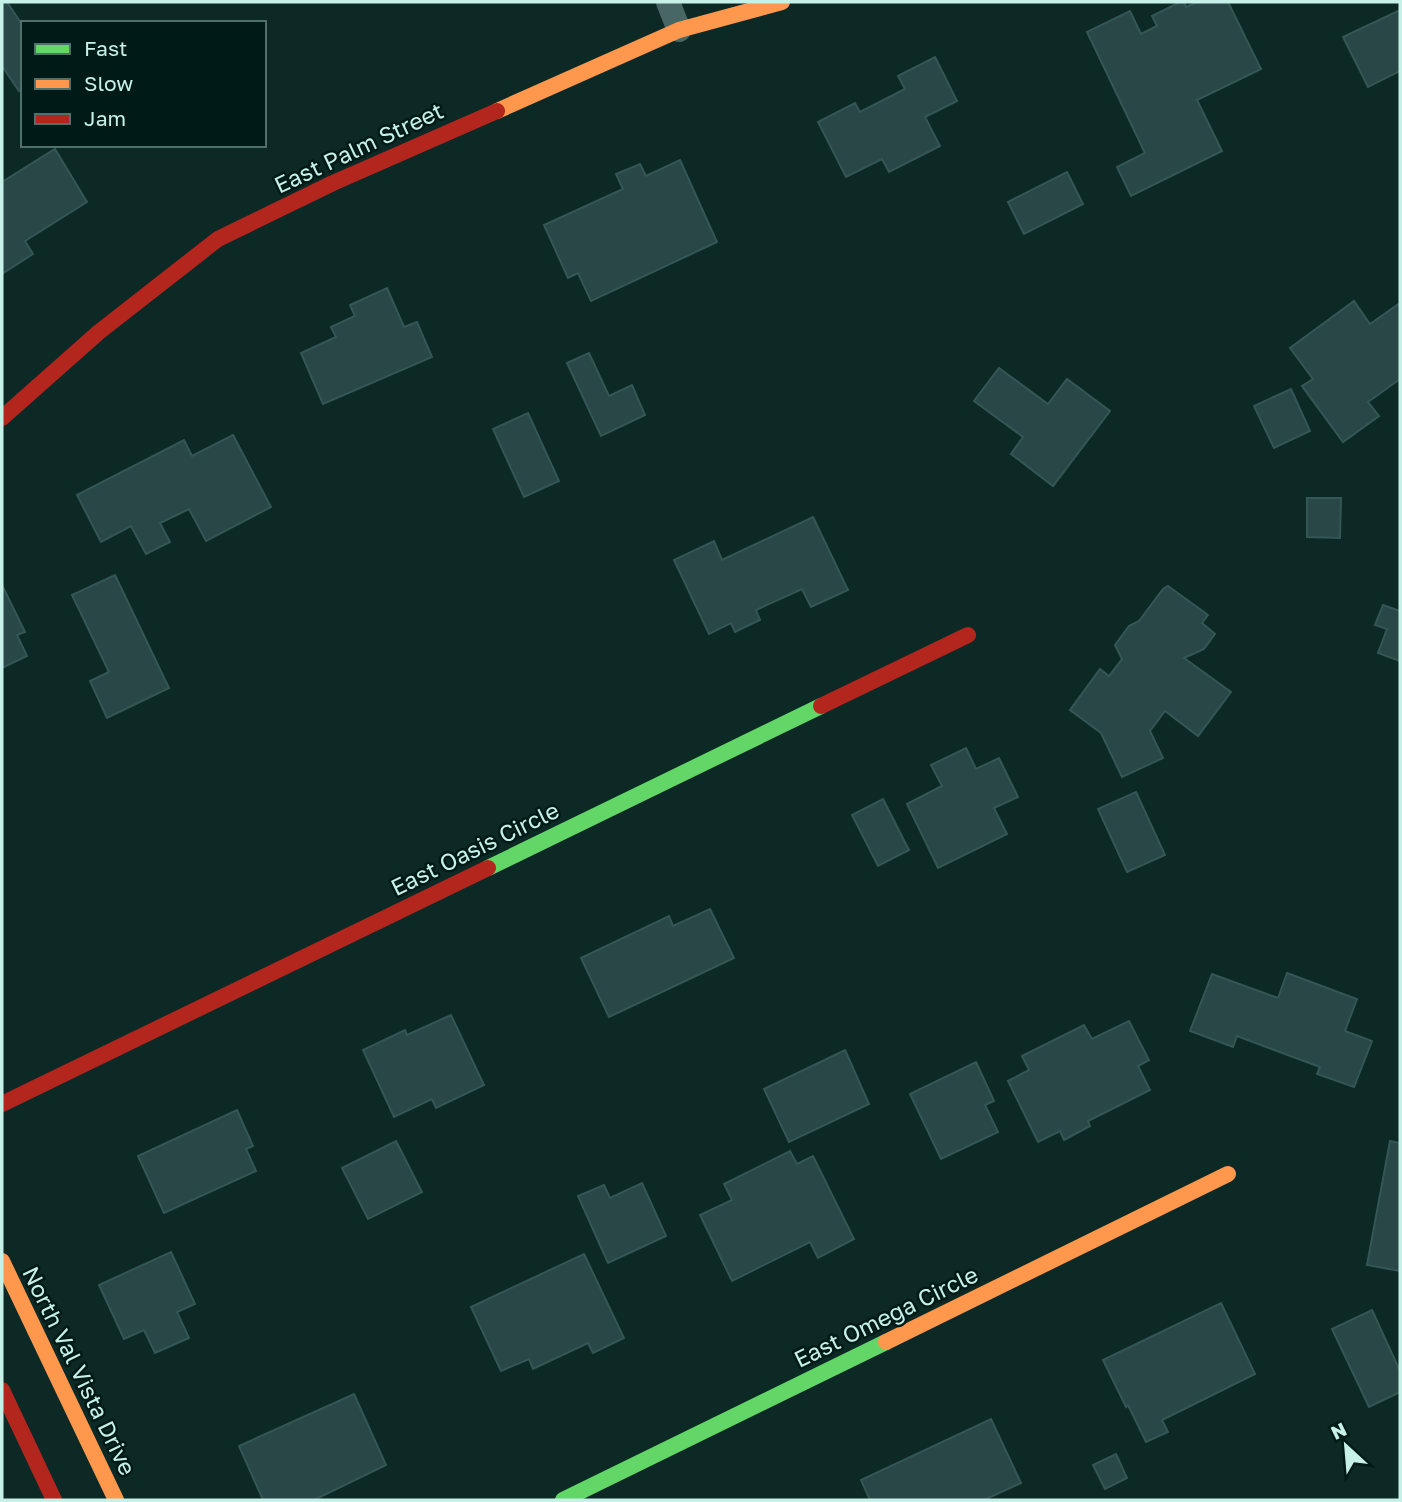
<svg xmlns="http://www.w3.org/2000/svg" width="1402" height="1502" viewBox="0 0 1402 1502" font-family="'Golos Text',sans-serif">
<rect width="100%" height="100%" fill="#0c2926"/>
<!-- building -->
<g fill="#284746" stroke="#345655" stroke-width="2">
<path d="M 2,2 L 7,2 L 23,26 L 23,88 L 19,91 L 2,66 Z"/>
<path d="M 1180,2 L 1184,2 L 1186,7 L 1198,2 L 1228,2 L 1261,69 L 1197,100 L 1222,151 L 1131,196 L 1117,167 L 1145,153 L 1087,32 L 1130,11 L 1141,34 L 1157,26 L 1152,16 Z"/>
<path d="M 1400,10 L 1400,71 L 1368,87 L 1343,37 Z"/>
<path d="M 935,57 L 957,101 L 925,117 L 940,146 L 889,172 L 882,159 L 846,177 L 818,122 L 855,103 L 860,112 L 905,89 L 898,76 Z"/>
<path d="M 55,149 L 87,202 L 25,241 L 33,254 L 2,274 L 2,182 Z"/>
<path d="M 680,160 L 717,242 L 591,301 L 578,273 L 568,278 L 544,225 L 623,189 L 616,174 L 640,164 L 646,176 Z"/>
<path d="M 1067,172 L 1083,204 L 1024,234 L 1008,202 Z"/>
<path d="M 387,288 L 404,327 L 417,322 L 432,357 L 323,404 L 301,353 L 336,337 L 331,327 L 355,316 L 350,305 Z"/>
<path d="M 1354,301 L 1370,324 L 1400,303 L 1400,379 L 1368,402 L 1379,416 L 1343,442 L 1302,386 L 1313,379 L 1290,348 Z"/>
<path d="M 589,353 L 609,396 L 632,385 L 645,415 L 601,436 L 567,363 Z"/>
<path d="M 999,368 L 1048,404 L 1067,379 L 1110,411 L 1053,486 L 1011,454 L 1023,437 L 974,401 Z"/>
<path d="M 1291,389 L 1310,431 L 1274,448 L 1254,406 Z"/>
<path d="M 528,413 L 559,481 L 524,497 L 493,429 Z"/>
<path d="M 233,435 L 271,507 L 206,541 L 189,509 L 160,523 L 170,542 L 146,554 L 131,526 L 101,542 L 77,495 L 184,440 L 192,456 Z"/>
<path d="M 1307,498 L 1341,498 L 1340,538 L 1307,537 Z"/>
<path d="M 813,517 L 848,590 L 811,607 L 802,589 L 756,610 L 760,620 L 735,632 L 731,623 L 709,634 L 674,560 L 714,541 L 722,560 Z"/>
<path d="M 115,575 L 169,688 L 107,718 L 90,681 L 109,672 L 72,595 Z"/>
<path d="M 2,585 L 25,632 L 17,635 L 27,656 L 2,668 Z"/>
<path d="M 1168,586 L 1208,615 L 1202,623 L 1215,634 L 1204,649 L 1184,658 L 1231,692 L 1198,736 L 1165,711 L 1150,731 L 1163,758 L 1122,777 L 1101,733 L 1070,710 L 1100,669 L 1109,676 L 1122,659 L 1115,645 L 1129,626 L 1139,621 L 1163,589 Z"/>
<path d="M 1383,605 L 1400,611 L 1400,661 L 1378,653 L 1387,629 L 1375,625 Z"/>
<path d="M 966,748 L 976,769 L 999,758 L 1018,797 L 994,808 L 1007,834 L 938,868 L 907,804 L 942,786 L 931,765 Z"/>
<path d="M 1136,792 L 1165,855 L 1127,872 L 1098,809 Z"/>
<path d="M 883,799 L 909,850 L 878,866 L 852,815 Z"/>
<path d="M 710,909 L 734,958 L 609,1017 L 581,958 L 669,916 L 673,926 Z"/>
<path d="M 1287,973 L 1357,999 L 1345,1031 L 1372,1041 L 1354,1087 L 1317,1074 L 1320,1067 L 1237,1036 L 1233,1047 L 1190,1031 L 1212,974 L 1278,998 Z"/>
<path d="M 451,1015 L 484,1085 L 436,1108 L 432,1099 L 394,1117 L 363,1050 L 405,1030 L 407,1035 Z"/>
<path d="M 1129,1021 L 1149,1060 L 1138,1066 L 1150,1090 L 1088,1121 L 1090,1126 L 1064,1140 L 1060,1131 L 1038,1142 L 1008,1081 L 1029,1070 L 1022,1056 L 1084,1025 L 1092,1039 Z"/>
<path d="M 845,1050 L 869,1104 L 789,1142 L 764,1089 Z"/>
<path d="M 976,1062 L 994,1101 L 985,1105 L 998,1132 L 941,1159 L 910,1094 Z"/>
<path d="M 237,1110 L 253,1146 L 246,1149 L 256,1171 L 164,1213 L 138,1156 Z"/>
<path d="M 396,1141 L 422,1192 L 368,1219 L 342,1168 Z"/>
<path d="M 1390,1141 L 1400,1143 L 1400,1271 L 1367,1265 Z"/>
<path d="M 790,1151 L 797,1164 L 813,1156 L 854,1239 L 818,1258 L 810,1242 L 732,1281 L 700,1215 L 732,1200 L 724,1184 Z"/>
<path d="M 642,1183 L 666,1236 L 608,1263 L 578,1196 L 604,1185 L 610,1198 Z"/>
<path d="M 171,1252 L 195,1304 L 177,1312 L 189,1338 L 155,1353 L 144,1330 L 124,1339 L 99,1285 Z"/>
<path d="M 584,1254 L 624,1338 L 593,1353 L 588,1343 L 533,1369 L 529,1359 L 501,1371 L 471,1307 Z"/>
<path d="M 1221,1303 L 1255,1374 L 1162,1420 L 1168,1432 L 1146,1442 L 1128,1405 L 1126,1407 L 1103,1360 Z"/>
<path d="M 1372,1310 L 1400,1371 L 1400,1392 L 1369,1407 L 1332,1329 Z"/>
<path d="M 354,1394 L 386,1465 L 314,1500 L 263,1500 L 239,1446 Z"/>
<path d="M 991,1419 L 1021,1483 L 984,1500 L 870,1500 L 861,1480 Z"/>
<path d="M 1116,1454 L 1127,1478 L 1105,1489 L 1093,1465 Z"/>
</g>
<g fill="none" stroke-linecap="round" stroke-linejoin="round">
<!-- street -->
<path stroke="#486663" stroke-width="24" d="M 668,2 L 679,30"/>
<!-- fast -->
<g stroke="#63d668" stroke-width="16">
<path d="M 488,868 L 821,706"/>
<path d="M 563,1500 L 886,1342"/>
</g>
<!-- slow -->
<g stroke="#ff974d" stroke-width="16">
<path d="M 497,111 L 679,30 L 782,2"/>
<path d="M 2,1261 L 116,1500"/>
<path d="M 886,1342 L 1228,1174"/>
</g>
<!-- jam -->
<g stroke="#b3261e" stroke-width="16">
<path d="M 2,418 L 99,332 L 218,239 L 333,183 L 497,111"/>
<path d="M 821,706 L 968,635"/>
<path d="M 2,1104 L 488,868"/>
<path d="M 2,1390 L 54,1500"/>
</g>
</g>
<g text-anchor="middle" stroke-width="5" stroke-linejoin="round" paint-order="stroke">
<!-- street labels -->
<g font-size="23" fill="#c7f0e9" stroke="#001a17">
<text transform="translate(359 148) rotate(-25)" y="8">East Palm Street</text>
<text transform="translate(475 849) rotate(-26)" y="8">East Oasis Circle</text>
<text transform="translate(886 1317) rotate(-26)" y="8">East Omega Circle</text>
<text transform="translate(79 1371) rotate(64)" y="8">North Val Vista Drive</text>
</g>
</g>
<!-- border -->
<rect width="1402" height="1502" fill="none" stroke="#c7f0e9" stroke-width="7"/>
<!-- legend -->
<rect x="21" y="21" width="245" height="126" fill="#001a17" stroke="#50706b" stroke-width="2"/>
<rect x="35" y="44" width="35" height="10" fill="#63d668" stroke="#50706b" stroke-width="2"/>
<text x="84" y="56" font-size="21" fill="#c7f0e9">Fast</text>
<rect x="35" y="79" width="35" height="10" fill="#ff974d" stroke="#50706b" stroke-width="2"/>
<text x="84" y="91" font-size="21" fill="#c7f0e9">Slow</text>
<rect x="35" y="114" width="35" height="10" fill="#b3261e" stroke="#50706b" stroke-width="2"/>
<text x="84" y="126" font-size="21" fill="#c7f0e9">Jam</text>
<!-- north arrow -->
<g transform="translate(1346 1446) rotate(334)" stroke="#001a17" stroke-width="5" paint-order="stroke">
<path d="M0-5L12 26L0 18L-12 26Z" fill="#c7f0e9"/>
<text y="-10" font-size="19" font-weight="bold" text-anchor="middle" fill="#c7f0e9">N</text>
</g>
</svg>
